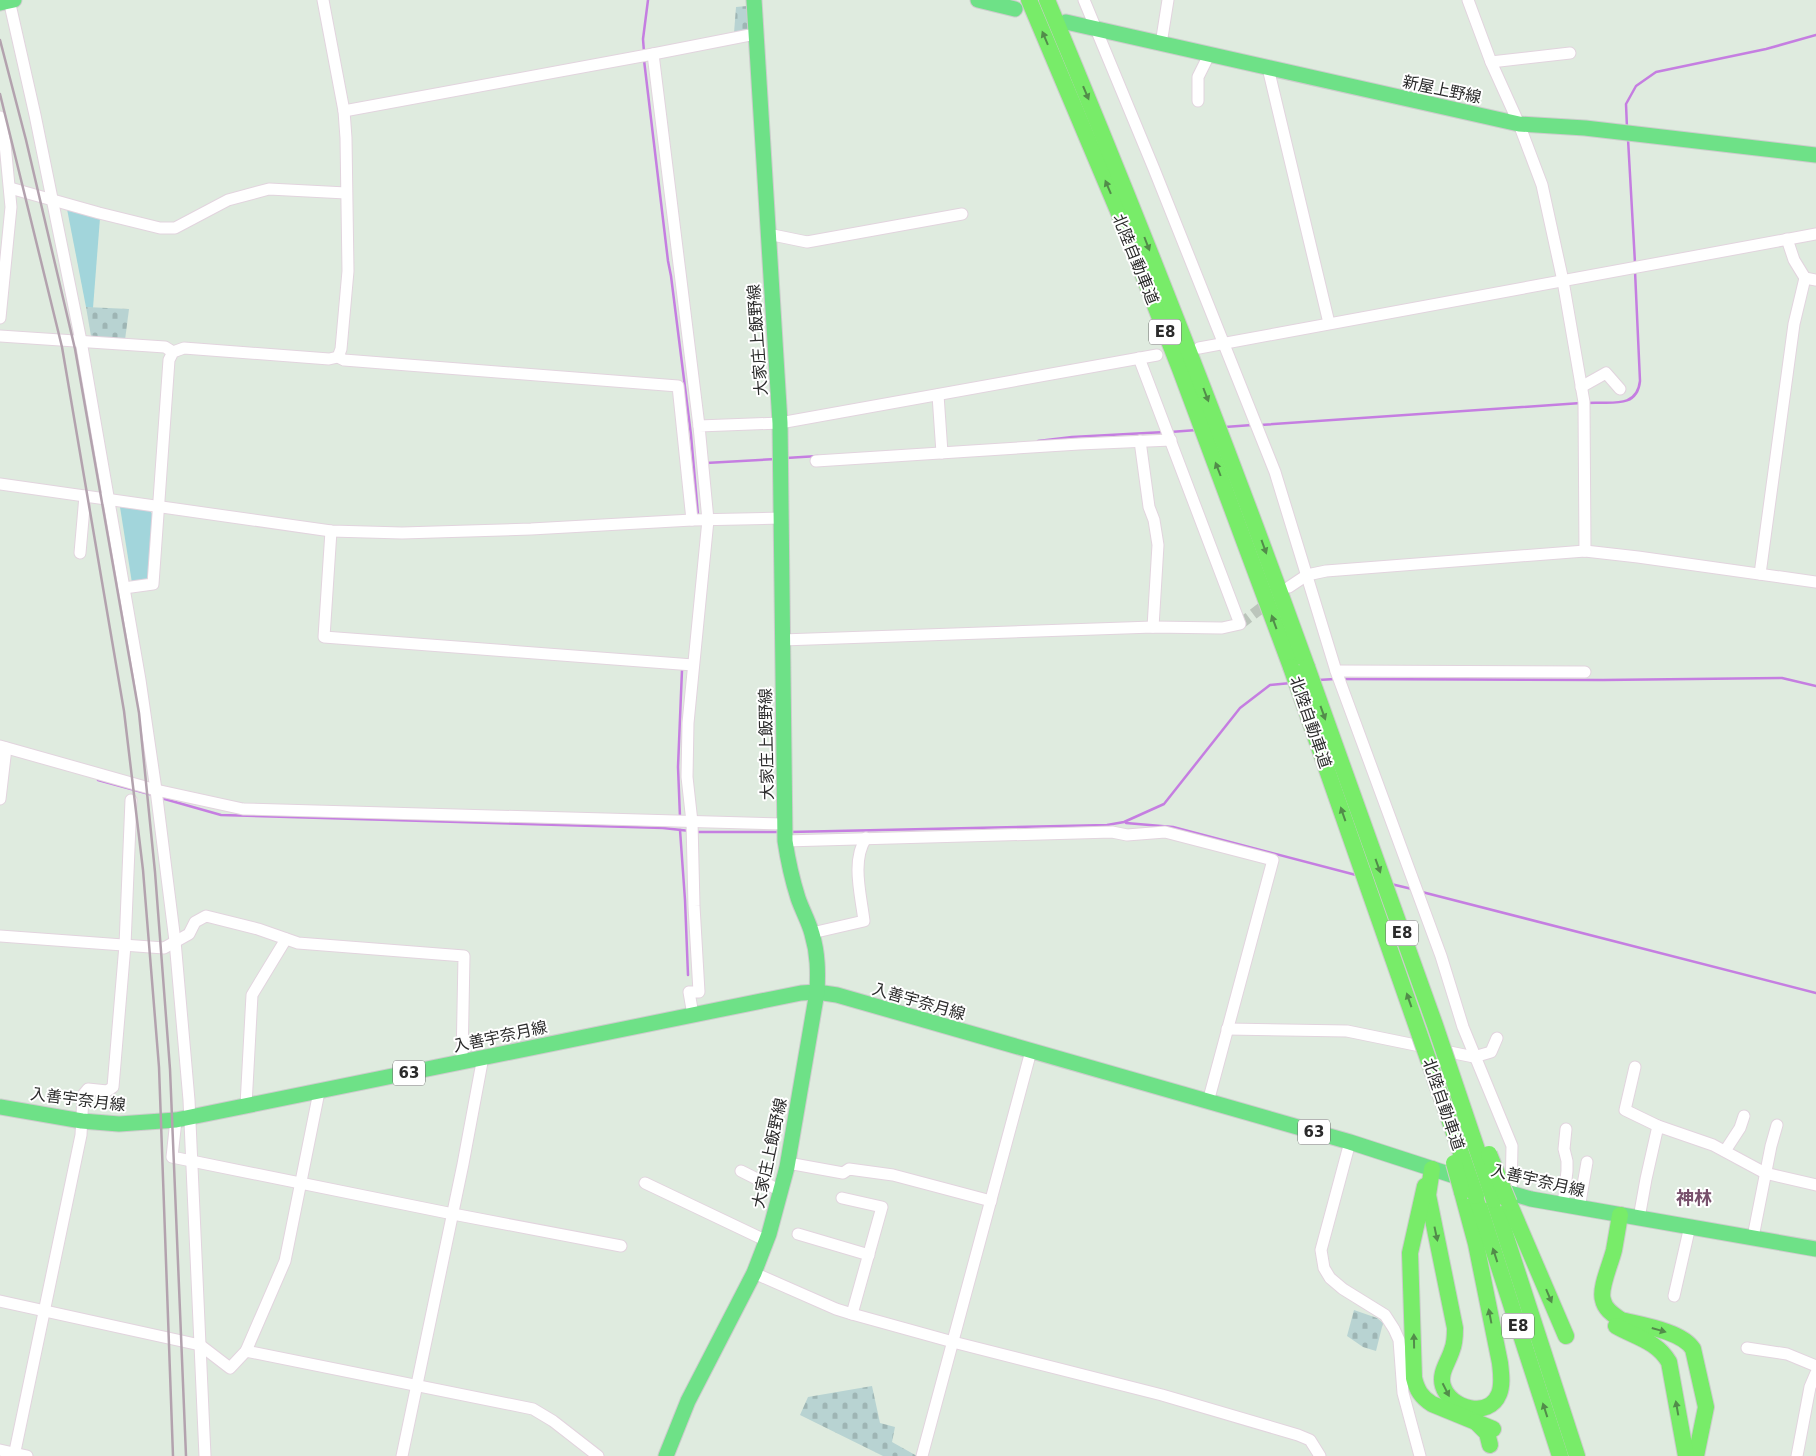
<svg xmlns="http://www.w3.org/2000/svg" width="1816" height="1456" viewBox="0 0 1816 1456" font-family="'DejaVu Sans','Noto Sans JP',sans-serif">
<defs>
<pattern id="cemetery-stones" width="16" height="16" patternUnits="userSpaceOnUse" patternTransform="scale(1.25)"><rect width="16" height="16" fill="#b8d3d2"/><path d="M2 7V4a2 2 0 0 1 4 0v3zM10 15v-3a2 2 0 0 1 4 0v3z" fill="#9eb5b4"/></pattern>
</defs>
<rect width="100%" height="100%" fill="#dfebdf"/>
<!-- grass -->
<g fill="#a2d5db">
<path d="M 67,209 L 100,218 L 93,308 L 86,307 Z"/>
<path d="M 120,507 L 150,511 L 153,515 L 149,581 L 132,583 Z"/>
</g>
<!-- cemetery -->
<g fill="url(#cemetery-stones)">
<path d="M 747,6 L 749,31 L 734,33 L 736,7 Z"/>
<path d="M 86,307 L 129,309 L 125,340 L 91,336 Z"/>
<path d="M 1354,1310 L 1377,1318 L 1383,1323 L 1376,1351 L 1363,1347 L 1347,1336 Z"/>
<path d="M 872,1386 L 880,1423 L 895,1427 L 892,1442 L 917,1456 L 883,1456 L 800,1415 L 808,1397 Z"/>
</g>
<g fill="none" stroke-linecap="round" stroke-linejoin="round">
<!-- stream -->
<g stroke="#c57ee1" stroke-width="2.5">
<path d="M 644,52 L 643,39 L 648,0"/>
<path d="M 644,60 L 668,261 L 671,276 L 691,435 L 698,515"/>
<path d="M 1627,128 L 1626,104 L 1636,86 L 1656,72 L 1766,49 L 1816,35"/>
<path d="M 1628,139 L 1635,263"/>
<path d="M 1586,403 C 1609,401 1637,410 1640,381 L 1635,271"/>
<path d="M 1260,425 L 1581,403"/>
<path d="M 1225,427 L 1252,425"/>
<path d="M 1170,432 L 1197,430"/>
<path d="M 1038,441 L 1072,437 L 1165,432"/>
<path d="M 786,458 L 818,456"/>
<path d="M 706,463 L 776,459"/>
<path d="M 1343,679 L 1603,680 L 1782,678 L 1816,686"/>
<path d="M 1318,680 L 1335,679"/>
<path d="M 98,780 L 153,795"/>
<path d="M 161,798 L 221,815 L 663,828 L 690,831"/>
<path d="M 680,817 L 678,767 L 682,670"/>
<path d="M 1126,823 L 1173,827 L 1356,875"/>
<path d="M 680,830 L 685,900 L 688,975"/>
<path d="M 695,832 L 780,832"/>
<path d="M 790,832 L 1107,825 L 1124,822 L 1164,804 L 1240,708 L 1270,685 L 1291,683"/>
<path d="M 1391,884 L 1412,889"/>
<path d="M 1422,892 L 1816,993"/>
</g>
<!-- minor-tunnel -->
<path stroke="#bbc5bb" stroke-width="11" stroke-dasharray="11 5.5" stroke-linecap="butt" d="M 1240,624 L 1272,600"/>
<defs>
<g id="minor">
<path d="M 9,0 L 35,115 L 81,341 L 140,680 L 156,790 L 175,941 L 189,1100 L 205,1456"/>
<path d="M 323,0 L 344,111 L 346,138 L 348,271 L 341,349 L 338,357"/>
<path d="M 1084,0 L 1154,169 L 1275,472 L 1336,671 L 1441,956 L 1463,1027 L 1512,1146 L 1511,1194"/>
<path d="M 1468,0 L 1491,62 L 1519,124 L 1542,185 L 1563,281 L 1584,402 L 1585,551"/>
<path d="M 1161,44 L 1168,0"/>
<path d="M 653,54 L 699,426"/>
<path d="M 1491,62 L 1570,53"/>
<path d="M 1268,68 L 1329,323"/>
<path d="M 1198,101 L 1198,77 L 1209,55"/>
<path d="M 344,111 L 653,54 L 755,34"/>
<path d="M 0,117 L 5,144 L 11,207 L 0,318"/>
<path d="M 10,188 L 99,213 L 160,228 L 175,228 L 228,200 L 269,189 L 346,193"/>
<path d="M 768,234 L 807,242 L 962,214"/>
<path d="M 1787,239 L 1794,260 L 1805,278 L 1816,280"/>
<path d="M 0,336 L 165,347 L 173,352"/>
<path d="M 1199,348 L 1816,234"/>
<path d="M 1581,387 L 1606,373 L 1620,389"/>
<path d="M 938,395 L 942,453"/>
<path d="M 1140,441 L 1149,507 L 1154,520 L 1158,545 L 1153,627"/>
<path d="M 816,461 L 1079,444 L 1171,440"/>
<path d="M 0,484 L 331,531 L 402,533 L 531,529 L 692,520 L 781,518"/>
<path d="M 331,531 L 324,637 L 693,665"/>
<path d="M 80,553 L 85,496"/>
<path d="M 1760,574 L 1794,324 L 1805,278"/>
<path d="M 1289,587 L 1307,575 L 1326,571 L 1585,551 L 1638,557 L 1816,582"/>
<path d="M 124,588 L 153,584 L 169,360 L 173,352 L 184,348 L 329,359 L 338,357 L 344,360 L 678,386 L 692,520"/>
<path d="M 782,640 L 1153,627 L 1222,628 L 1240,624 L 1139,358"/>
<path d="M 1336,671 L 1585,672"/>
<path d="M 0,746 L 156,790 L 243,809 L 784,824"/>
<path d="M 0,799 L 6,748"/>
<path d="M 785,841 L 1112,832 L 1127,835 L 1165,832 L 1273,860 L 1208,1102"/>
<path d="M 812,933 L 864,921 C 861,895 851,861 866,838"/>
<path d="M 0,936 L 164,948 L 189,934 L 195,922 L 206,916 L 258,929 L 298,943 L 464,956 L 462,1062"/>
<path d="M 693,1015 L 689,992 L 699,992 L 694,906 L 692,822 L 687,777 L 688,723 L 708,520 L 699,426 L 780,423 L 1157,355"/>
<path d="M 1227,1029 L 1347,1031 L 1474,1057 L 1491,1052 L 1497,1038"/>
<path d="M 1635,1067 L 1625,1110 L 1658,1126"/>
<path d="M 246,1105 L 252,995 L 286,939"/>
<path d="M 176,1120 L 172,1157 L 453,1214 L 621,1246"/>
<path d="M 1350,1142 L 1321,1250 L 1324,1268 L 1330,1278 L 1343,1289 L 1385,1315 L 1394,1329 L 1399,1340 L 1403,1393 L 1420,1456"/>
<path d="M 1725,1151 L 1740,1128 L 1744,1116"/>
<path d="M 788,1163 L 843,1173 L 849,1169 L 893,1175 L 991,1201"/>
<path d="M 741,1171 L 781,1191"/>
<path d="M 645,1183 L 767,1241"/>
<path d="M 842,1198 L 882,1207 L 852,1314"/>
<path d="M 1563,1205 L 1567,1171 L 1567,1161 L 1564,1149 L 1566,1129"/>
<path d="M 1579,1208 L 1587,1162"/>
<path d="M 1639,1218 L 1646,1179 L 1658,1126 L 1713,1145 L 1765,1173 L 1816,1185"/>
<path d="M 798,1234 L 869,1255"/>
<path d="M 1753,1237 L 1771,1146 L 1777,1125"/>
<path d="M 754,1273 L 836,1309 L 852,1314 L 953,1342 L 1162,1395 L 1298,1435 L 1310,1440 L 1320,1456"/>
<path d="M 1674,1296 L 1690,1226"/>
<path d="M 0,1301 L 200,1345 L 230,1368 L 246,1351 L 533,1409 L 553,1421 L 598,1456"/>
<path d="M 1747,1348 L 1787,1354 L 1816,1366"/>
<path d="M 246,1351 L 285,1261 L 319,1092"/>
<path d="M 0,1450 L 27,1456"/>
<path d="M 14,1456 L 81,1135 L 83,1095 L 88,1089 L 107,1091 L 113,1087 L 125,945 L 131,800"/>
<path d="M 402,1456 L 463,1164 L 483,1057"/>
<path d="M 922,1456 L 1031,1051"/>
<path d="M 1797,1456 L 1810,1387 L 1816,1373"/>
</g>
<g id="major">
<path d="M 978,0 L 1015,9"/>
<path d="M 0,3 L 14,0"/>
<path d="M 1066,22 L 1519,124 L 1585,128 L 1816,155"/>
<path d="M 0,1107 L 82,1121 L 119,1124 L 176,1120 L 801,993 L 817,992 L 837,995 L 1350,1142 L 1467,1180"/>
<path d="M 1496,1189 L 1531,1199 L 1816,1249"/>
<path d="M 666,1456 L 688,1401 L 754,1273 L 769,1234 L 787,1167 L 817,992 C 818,972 818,954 812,934 C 809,922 802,910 798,898 C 792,879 788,861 785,841 L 780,423 L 754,0"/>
</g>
<g id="highway">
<path d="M 1029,0 L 1118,211 L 1180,369 L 1291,667"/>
<path d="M 1047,0 C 1139,220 1226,442 1307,667"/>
<path d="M 1432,1169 L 1428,1195 L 1455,1328 C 1455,1336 1455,1343 1452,1350 C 1448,1363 1439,1373 1443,1386 C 1450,1409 1489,1419 1499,1394 C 1503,1384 1501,1373 1500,1363 L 1476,1244 L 1462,1192"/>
<path d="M 1425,1186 L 1410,1253 L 1414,1378 C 1417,1390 1421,1397 1432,1404 L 1493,1429"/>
<path d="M 1476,1196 L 1560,1456"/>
<path d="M 1494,1200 L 1577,1456"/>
<path d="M 1509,1203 L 1566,1336"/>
<path d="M 1620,1215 C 1618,1227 1616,1239 1614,1250 C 1611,1263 1599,1289 1603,1300 C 1605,1310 1614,1315 1621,1320 C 1641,1325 1682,1331 1693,1349 L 1706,1407 L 1696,1456"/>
<path d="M 1616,1326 C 1635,1337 1657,1341 1669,1362 L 1686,1456"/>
<path d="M 1476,1422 L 1487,1433 L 1490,1445"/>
</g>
</defs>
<!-- minor casing -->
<use href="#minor" stroke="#e2d4de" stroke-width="13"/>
<!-- major casing -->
<use href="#major" stroke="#ccc" stroke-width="17"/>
<!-- highway casing -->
<use href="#highway" stroke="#ccc" stroke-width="18"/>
<!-- minor -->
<use href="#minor" stroke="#fff" stroke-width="11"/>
<!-- major -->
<use href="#major" stroke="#6ee187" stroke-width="15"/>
<!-- highway -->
<use href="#highway" stroke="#78ec69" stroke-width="16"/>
<!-- rail -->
<g stroke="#b3a2ae" stroke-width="2.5">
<path d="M 0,40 L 26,140 L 75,349 L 139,713 L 155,872 L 170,1069 L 186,1456"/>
<path d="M 0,94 L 62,347 L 124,711 L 143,870 L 159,1067 L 173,1456"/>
</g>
<defs>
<g id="highway-bridge">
<path d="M 1291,667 L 1476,1196"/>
<path d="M 1307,667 L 1435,1025 L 1494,1200"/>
<path d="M 1489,1154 L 1509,1203"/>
<path d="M 1454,1163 L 1462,1192"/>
</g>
</defs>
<!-- highway-bridge casing -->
<use href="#highway-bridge" stroke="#ccc" stroke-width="18" stroke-linecap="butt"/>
<!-- highway-bridge -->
<use href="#highway-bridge" stroke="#78ec69" stroke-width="16"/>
</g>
<!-- one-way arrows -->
<defs><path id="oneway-solid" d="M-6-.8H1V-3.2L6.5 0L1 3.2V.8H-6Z" transform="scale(1.25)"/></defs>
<g fill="#528c4a">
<use href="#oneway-solid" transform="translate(1045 38) rotate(-113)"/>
<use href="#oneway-solid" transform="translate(1086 93) rotate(67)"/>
<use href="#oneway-solid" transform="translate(1108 187) rotate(-113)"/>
<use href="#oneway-solid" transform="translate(1147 244) rotate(69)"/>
<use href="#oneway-solid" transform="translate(1206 395) rotate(69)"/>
<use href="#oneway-solid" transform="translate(1218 469) rotate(-111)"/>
<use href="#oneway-solid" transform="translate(1264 547) rotate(70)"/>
<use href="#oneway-solid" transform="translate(1274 622) rotate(-110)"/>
<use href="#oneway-solid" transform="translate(1323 713) rotate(70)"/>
<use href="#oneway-solid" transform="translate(1343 814) rotate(-109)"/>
<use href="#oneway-solid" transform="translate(1378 866) rotate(70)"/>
<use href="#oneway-solid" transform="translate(1409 1000) rotate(-109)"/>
<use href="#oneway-solid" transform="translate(1436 1234) rotate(78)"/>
<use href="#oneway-solid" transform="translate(1495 1255) rotate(-108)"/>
<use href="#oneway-solid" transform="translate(1549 1296) rotate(67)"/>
<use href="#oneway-solid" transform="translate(1490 1316) rotate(-101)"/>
<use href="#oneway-solid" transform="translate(1659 1330) rotate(16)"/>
<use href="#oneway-solid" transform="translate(1414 1341) rotate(-91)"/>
<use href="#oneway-solid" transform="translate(1446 1390) rotate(63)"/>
<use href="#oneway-solid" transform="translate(1677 1408) rotate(-100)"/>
<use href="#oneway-solid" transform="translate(1545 1410) rotate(-108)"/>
</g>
<g text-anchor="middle" stroke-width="4" stroke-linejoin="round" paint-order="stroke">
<!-- shield labels -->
<g fill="#fff" stroke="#6b6b6b" stroke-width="1">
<rect x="1149" y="319.5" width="32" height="25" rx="4"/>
<rect x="1386" y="920.5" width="32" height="25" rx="4"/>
<rect x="393" y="1060.5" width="32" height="25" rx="4"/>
<rect x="1298" y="1119.5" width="32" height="25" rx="4"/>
<rect x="1502" y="1313.5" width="32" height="25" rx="4"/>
</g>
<g font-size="15" font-weight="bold" fill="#2b2b2b">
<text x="1165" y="337">E8</text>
<text x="1402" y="938">E8</text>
<text x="409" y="1078">63</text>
<text x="1314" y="1137">63</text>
<text x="1518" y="1331">E8</text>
</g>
<!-- street labels -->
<g font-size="16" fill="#2b2b2b" stroke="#fff">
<text transform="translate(1442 89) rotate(12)" y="6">新屋上野線</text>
<text transform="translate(1136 259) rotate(68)" y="6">北陸自動車道</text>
<text transform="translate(757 340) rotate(-94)" y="6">大家庄上飯野線</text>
<text transform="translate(1311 722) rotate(71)" y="6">北陸自動車道</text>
<text transform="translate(766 744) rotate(-91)" y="6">大家庄上飯野線</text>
<text transform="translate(919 1001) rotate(16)" y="6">入善宇奈月線</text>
<text transform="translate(500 1036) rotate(-12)" y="6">入善宇奈月線</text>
<text transform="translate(78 1099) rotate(7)" y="6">入善宇奈月線</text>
<text transform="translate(1444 1104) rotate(71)" y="6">北陸自動車道</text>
<text transform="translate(769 1153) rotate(-78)" y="6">大家庄上飯野線</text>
<text transform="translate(1538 1180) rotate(13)" y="6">入善宇奈月線</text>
</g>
<!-- neighbourhood labels -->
<g font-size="18" font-weight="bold" fill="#77506c" stroke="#fff">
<text x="1694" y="1204">神林</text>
</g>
</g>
</svg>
